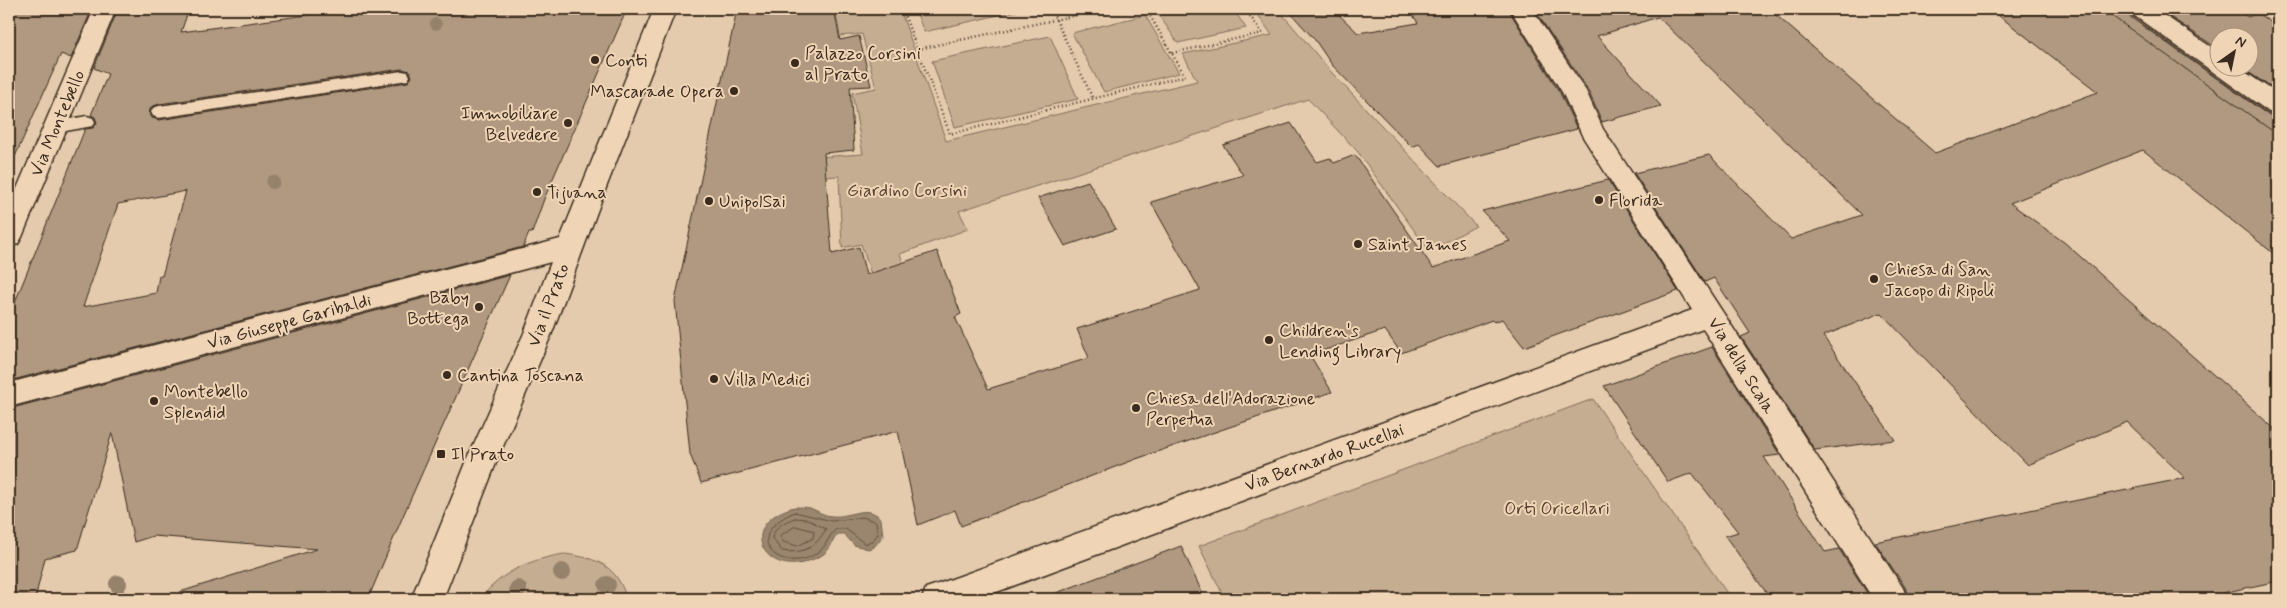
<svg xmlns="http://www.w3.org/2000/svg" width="2287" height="608" viewBox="0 0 2287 608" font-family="Mynerve,sans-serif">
<rect width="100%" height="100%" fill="#e4cbad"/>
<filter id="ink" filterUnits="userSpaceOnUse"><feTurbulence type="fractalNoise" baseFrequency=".02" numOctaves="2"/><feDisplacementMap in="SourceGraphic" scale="10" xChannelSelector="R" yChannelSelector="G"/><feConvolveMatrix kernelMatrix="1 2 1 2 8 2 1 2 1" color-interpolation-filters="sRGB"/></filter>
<g filter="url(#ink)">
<!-- green -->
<g fill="#c5ad92" stroke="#806c58">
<path d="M 835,9 L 900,9 L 946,141 L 1197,81 L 1183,54 L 1272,35 L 1256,12 L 1278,9 L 1333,74 L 1476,226 L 1429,251 L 1358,152 L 1308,99 L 959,211 L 968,229 L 900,254 L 934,344 L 898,354 L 861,244 L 842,248 L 839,176 L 817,177 L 818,157 L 863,154 L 852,93 L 876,88 L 862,34 L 840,36 Z"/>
<path d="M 915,9 L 1025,9 L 924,32 Z"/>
<path d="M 1179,9 L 1233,9 L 1246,28 L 1178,43 L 1158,14 Z"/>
<path d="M 1145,15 L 1179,73 L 1104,92 L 1072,33 Z"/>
<path d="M 1050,36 L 1078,99 L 955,127 L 932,61 Z"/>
<path d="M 1593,399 L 1731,599 L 1225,599 L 1199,546 Z"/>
<path d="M 564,554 C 598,558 616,565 627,599 L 480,599 C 503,571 528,560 564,554 Z"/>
</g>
<!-- water -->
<path fill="#9a856e" stroke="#74614e" d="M 794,507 C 799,507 806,507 810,508 C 818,511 824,516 833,516 C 849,518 868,503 881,519 L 883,536 L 874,547 L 868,549 L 854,545 L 844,534 L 838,534 C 833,539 832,545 828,550 C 824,555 817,558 811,560 C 768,580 732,525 794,507 Z"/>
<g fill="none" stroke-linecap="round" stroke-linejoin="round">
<!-- shore -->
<g stroke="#614e3e" stroke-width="1">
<path d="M 795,512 L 832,521 L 863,517 L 876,522 L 878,534 L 873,540 L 865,544 L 846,529 L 836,529 C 829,535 827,545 820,551 C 784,579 735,537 795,512 Z"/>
<path d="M 795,518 L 807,519 L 826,529 C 815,548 804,554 782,551 L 772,538 C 775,526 784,522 795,518 Z"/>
<path d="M 796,526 L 814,531 L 813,538 L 798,546 L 783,542 L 780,536 Z"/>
</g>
</g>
<!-- building -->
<g fill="#b09980" stroke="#3b2a1e" fill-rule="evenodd">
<path d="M 9,9 L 92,9 L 71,58 L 61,54 L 9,170 Z"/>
<path d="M 118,9 L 189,9 L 181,32 L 352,9 L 627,9 L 544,199 L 532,233 L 529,233 L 523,247 L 9,381 L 9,317 L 85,129 L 93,128 L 97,123 L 95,117 L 91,115 L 108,74 L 94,68 ZM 402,69 L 410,71 L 412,77 L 408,82 L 159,120 L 152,118 L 149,113 L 151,107 L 159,104 ZM 186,191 L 162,276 L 159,276 L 156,293 L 83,307 L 118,204 Z"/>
<path d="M 737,9 L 834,9 L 840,40 L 859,36 L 871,86 L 850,87 L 854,150 L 824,153 L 832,254 L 859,247 L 866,275 L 937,251 L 961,314 L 955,317 L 988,389 L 1089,358 L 1077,329 L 1200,290 L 1151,202 L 1243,175 L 1223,145 L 1291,123 L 1317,162 L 1330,158 L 1334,163 L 1355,155 L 1433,268 L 1510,241 L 1482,211 L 1608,180 L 1678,291 L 1524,347 L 1502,319 L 1494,322 L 1492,320 L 1401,353 L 1385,330 L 1310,355 L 1332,392 L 1136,459 L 961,526 L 955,510 L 918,525 L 898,431 L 701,483 L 690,454 L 675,301 Z"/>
<path d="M 1287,9 L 1333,9 L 1358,33 L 1418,23 L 1409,9 L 1508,9 L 1560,93 L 1577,129 L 1440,166 L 1419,144 L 1412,147 L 1332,65 L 1315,40 Z"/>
<path d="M 1534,9 L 1769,9 L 1935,153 L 2098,92 L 1990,9 L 2127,9 L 2131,16 L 2268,114 L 2278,116 L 2278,257 L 2143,150 L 2010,203 L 2065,243 L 2278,432 L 2278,581 L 2195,599 L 1909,599 L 1905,587 L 1875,542 L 2185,478 L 2127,422 L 2028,465 L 1881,313 L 1823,336 L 1895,440 L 1815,450 L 1741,337 L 1750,333 L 1714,278 L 1705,282 L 1634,173 L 1709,155 L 1791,239 L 1862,215 L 1658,17 L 1597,36 L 1661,106 L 1602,122 L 1588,90 Z"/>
<path d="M 2158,9 L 2235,9 L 2248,17 L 2257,13 L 2278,27 L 2278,92 L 2242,68 L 2250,68 L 2250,38 L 2220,38 L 2220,50 Z"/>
<path d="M 1088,181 L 1116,229 L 1065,246 L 1038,198 Z"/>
<path d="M 510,275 L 403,516 L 368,599 L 181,599 L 180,592 L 317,549 L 153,536 L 134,542 L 112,433 L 77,550 L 45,558 L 35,599 L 9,599 L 9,409 Z"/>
<path d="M 1712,347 L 1780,455 L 1764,457 L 1825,552 L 1839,549 L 1871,599 L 1771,599 L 1725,536 L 1738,532 L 1692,473 L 1668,482 L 1604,386 Z"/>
<path d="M 1181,546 L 1205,599 L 1048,599 L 1048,596 Z"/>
</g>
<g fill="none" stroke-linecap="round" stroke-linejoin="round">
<defs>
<g id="service">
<path d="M 402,71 L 408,72 L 410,76 L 408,80 L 159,118 L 153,116 L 151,112 L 153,108 L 159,106 Z"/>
<path d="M 87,116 L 93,118 L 95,122 L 93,126 L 55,133 L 49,131 L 47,127 L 49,123 Z"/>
</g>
<g id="minor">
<path d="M 94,9 L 116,9 L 22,237 L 18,244 L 9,247 L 9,207 Z"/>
<path d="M 654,9 L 676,9 L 604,193 L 552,333 L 498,458 L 443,599 L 411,599 L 468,458 L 524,333 L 551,262 L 9,407 L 9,383 L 560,239 Z"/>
<path d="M 1510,9 L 1532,9 L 1586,91 L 1603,129 L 1903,588 L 1907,599 L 1873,599 L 1703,329 L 978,599 L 922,599 L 926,588 L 938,584 L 1692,310 L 1583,137 L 1562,92 Z"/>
<path d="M 2129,9 L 2155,9 L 2220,53 L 2220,68 L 2239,68 L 2278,94 L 2278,114 L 2269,112 L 2132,14 Z"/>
</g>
</defs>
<!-- service casing -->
<use href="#service" stroke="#3b2a1e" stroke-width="3"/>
<!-- minor casing -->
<use href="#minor" stroke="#3b2a1e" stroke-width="3"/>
<!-- path -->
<g stroke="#3b2a1e" stroke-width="2.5" stroke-dasharray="1 3" stroke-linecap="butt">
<path d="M 902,9 L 950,134 L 1185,76 L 1146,9"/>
<path d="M 1051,9 L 1093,99"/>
<path d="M 918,49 L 1105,9"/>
<path d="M 1172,53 L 1262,33 L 1245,9"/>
</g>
<!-- service -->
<use href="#service" fill="#efd5b6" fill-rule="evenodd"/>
<!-- minor -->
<use href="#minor" fill="#efd5b6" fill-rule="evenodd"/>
<!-- tram -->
<g stroke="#3b2a1e" stroke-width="1">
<path d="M 2102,9 L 2278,135"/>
<path d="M 2119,9 L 2278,122"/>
</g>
</g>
<!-- trees -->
<g fill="#96816b">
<circle cx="436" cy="24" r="6"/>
<circle cx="273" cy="182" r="7"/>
<circle cx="562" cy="572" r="9"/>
<circle cx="118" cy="584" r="9"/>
<circle cx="607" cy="585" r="9"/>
<circle cx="518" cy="589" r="9"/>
</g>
</g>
<!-- markers -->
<g fill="#3b2a1e" stroke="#efd5b6" stroke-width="2">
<circle cx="595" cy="60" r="5"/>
<circle cx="795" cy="63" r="5"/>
<circle cx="734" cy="91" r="5"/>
<circle cx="568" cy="123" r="5"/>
<circle cx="537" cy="192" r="5"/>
<circle cx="1599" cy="200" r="5"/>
<circle cx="709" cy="201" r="5"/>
<circle cx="1358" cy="244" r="5"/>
<circle cx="1874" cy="279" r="5"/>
<circle cx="479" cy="307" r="5"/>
<circle cx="1269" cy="340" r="5"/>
<circle cx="447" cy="375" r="5"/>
<circle cx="714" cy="379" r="5"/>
<circle cx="154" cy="401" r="5"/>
<circle cx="1136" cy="408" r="5"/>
<rect x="436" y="449" width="10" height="10" rx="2.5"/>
</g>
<g text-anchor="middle" stroke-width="4" stroke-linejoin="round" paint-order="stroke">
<!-- poi labels -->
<g font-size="18" fill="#3b2a1e" stroke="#efd5b6" text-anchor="start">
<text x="805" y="59">Palazzo Corsini<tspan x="805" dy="21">al Prato</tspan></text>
<text x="605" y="66">Conti</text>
<text x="724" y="97" text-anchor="end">Mascarade Opera</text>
<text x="558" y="119" text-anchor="end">Immobiliare<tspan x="558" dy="21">Belvedere</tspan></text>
<text x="547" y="198">Tijuana</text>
<text x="1609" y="206">Florida</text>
<text x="719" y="207">UnipolSai</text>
<text x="1368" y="250">Saint James</text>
<text x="1884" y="275">Chiesa di San<tspan x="1884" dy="21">Jacopo di Ripoli</tspan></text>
<text x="469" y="303" text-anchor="end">Baby<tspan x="469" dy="21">Bottega</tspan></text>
<text x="1279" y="336">Children's<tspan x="1279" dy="21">Lending Library</tspan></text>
<text x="457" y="381">Cantina Toscana</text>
<text x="724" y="385">Villa Medici</text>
<text x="164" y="397">Montebello<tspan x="164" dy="21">Splendid</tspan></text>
<text x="1146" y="404">Chiesa dell'Adorazione<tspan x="1146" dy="21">Perpetua</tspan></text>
<text x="451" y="460">Il Prato</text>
</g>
<!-- street labels -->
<g font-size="18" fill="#3b2a1e" stroke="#efd5b6">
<text transform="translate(57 123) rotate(-67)" y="6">Via Montebello</text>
<text transform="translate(548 305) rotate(-69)" y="6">Via il Prato</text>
<text transform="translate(289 321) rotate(-15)" y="6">Via Giuseppe Garibaldi</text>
<text transform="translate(1742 365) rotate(58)" y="6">Via della Scala</text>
<text transform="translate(1324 457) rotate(-20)" y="6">Via Bernardo Rucellai</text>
</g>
<!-- park labels -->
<g font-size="18" fill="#574435" stroke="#efd5b6">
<text x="907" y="196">Giardino Corsini</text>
<text x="1557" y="514">Orti Oricellari</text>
</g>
</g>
<!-- margin -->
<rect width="2287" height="608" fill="none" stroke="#efd5b6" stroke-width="30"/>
<rect x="15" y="15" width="2257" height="578" fill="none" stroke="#3b2a1e" stroke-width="2" filter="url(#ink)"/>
<!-- north arrow -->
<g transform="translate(2234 52) rotate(33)"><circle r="24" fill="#efd5b6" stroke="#a79179"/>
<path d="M0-4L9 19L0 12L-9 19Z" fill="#3b2a1e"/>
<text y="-8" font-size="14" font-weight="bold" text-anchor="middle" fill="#3b2a1e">N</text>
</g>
</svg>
